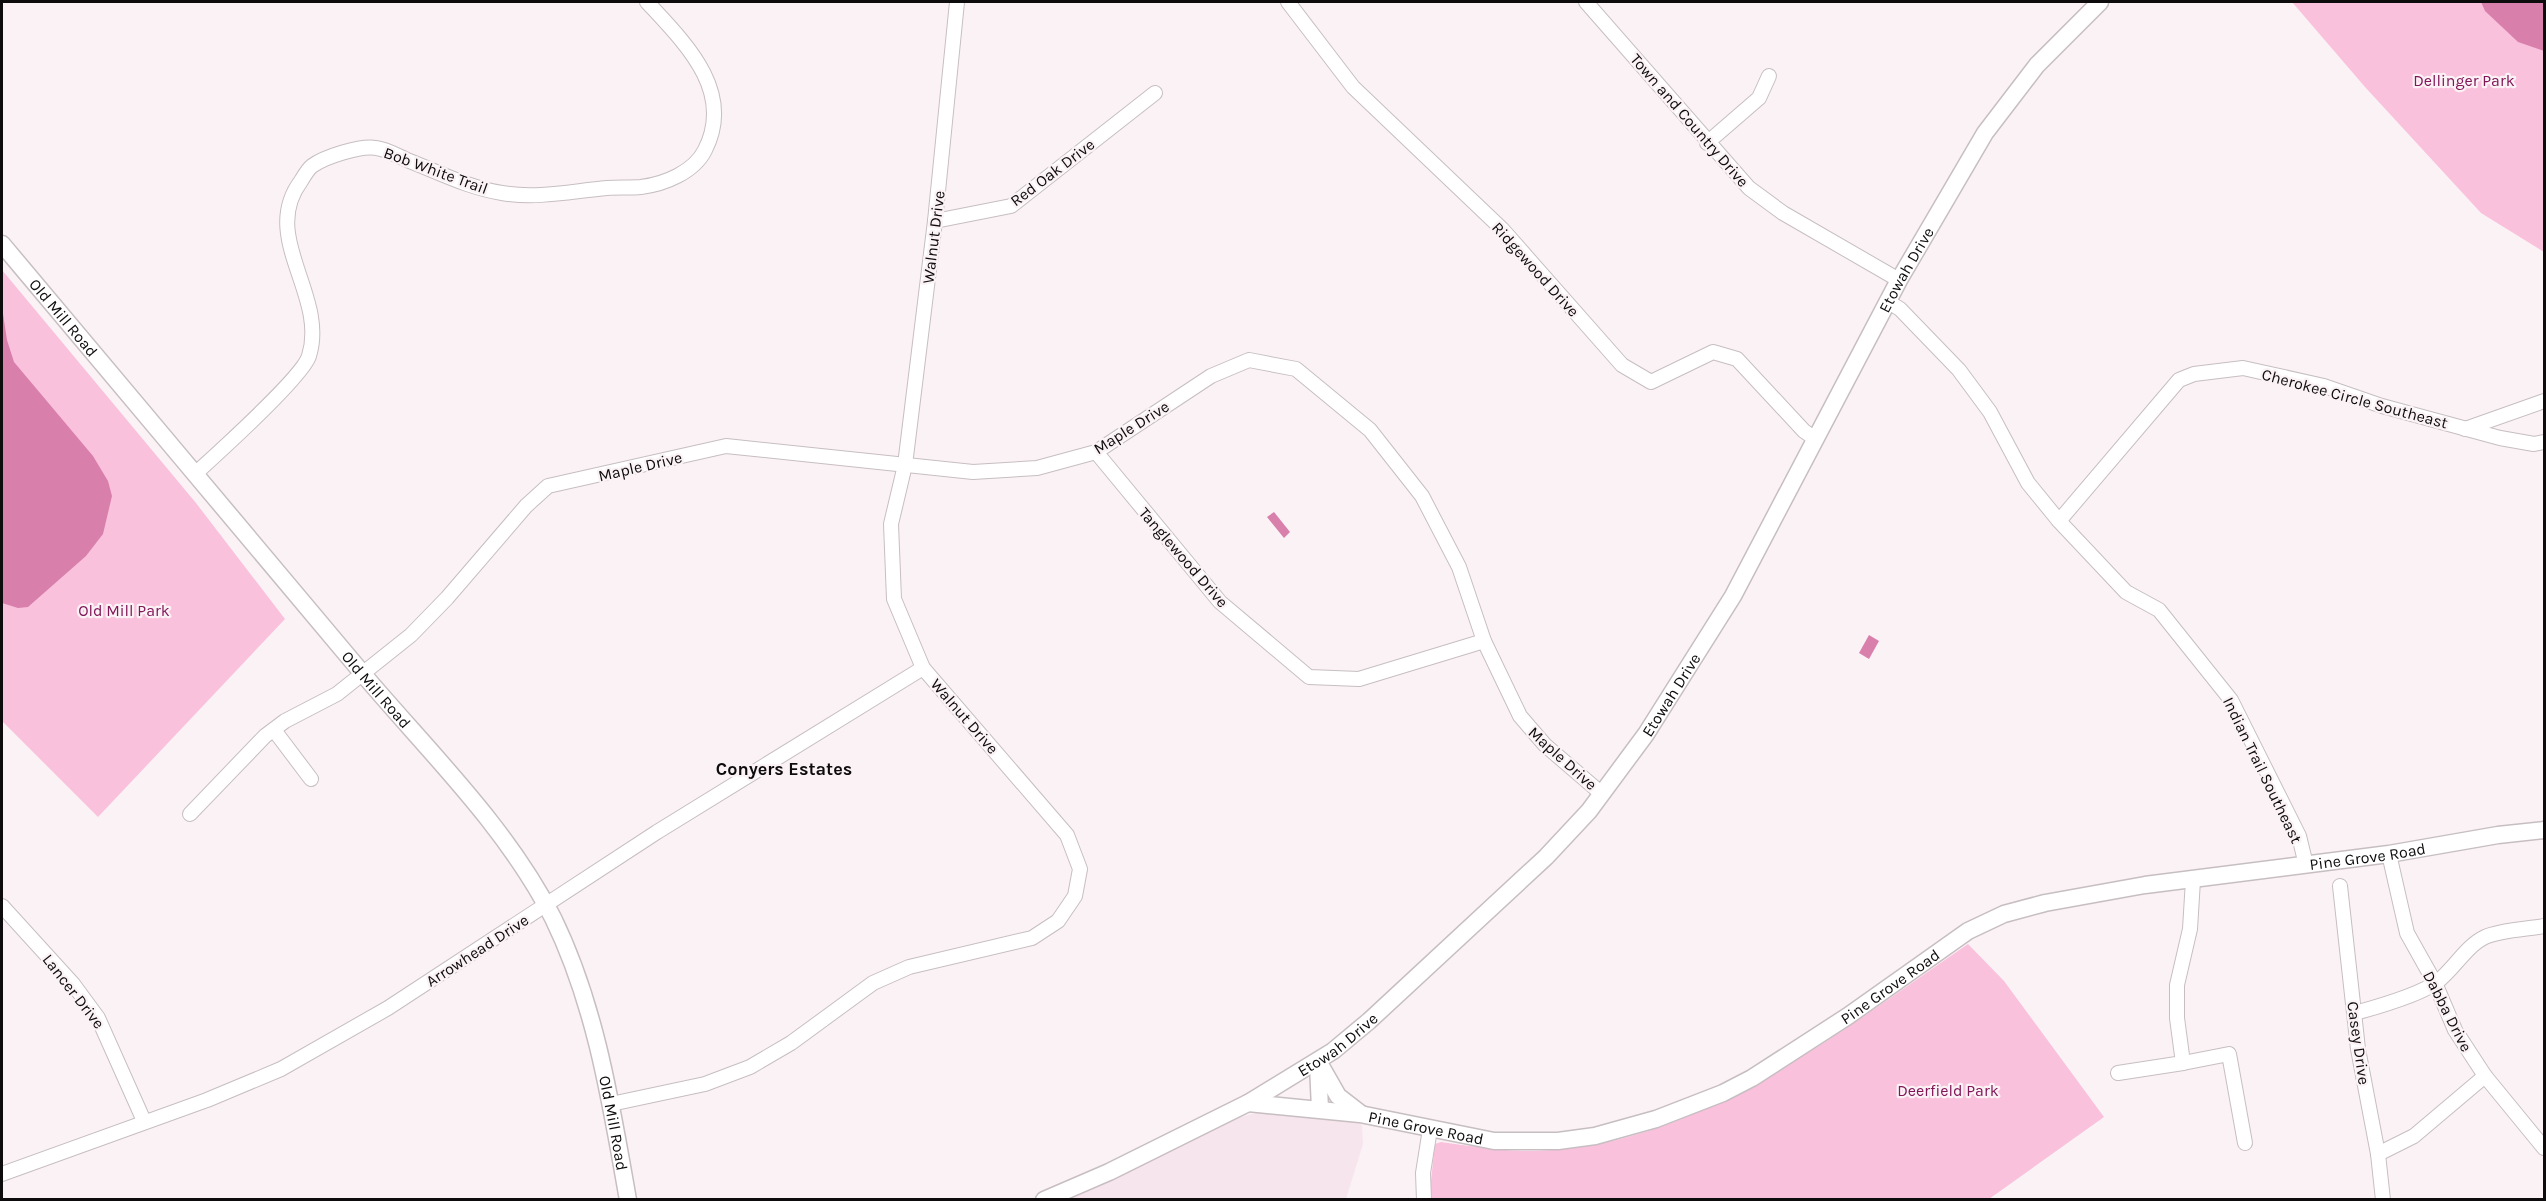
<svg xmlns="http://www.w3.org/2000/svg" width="2546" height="1201" viewBox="0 0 2546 1201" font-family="Karla,sans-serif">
<rect width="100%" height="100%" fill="#fbf2f6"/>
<!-- built -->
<path fill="#f6e5ec" d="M 1264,1111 L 1356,1122 L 1362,1125 L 1363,1144 L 1346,1199 L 1062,1200 L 1233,1119 Z"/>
<!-- green -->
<g fill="#fac1dc">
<path d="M 2292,2 L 2544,2 L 2544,252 L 2481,213 L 2365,87 Z"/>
<path d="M 2,270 L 196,503 L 285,619 L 98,817 L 2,721 Z"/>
<path d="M 1968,944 L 2004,981 L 2104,1117 L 1989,1199 L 1432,1200 L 1430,1190 L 1435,1144 L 1441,1142 C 1472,1146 1504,1152 1536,1151 C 1698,1147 1840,1031 1968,944 Z"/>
</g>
<!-- water -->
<g fill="#d97fac">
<path d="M 2481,2 L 2544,2 L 2544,51 L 2518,42 L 2485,11 Z"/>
<path d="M 2,307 L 7,340 L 14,362 L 93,456 L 108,481 L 112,496 L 103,534 L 86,556 L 28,607 L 18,608 L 2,603 Z"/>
<path d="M 1274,512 L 1290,532 L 1284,538 L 1267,517 Z"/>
<path d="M 1869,635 L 1879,641 L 1869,659 L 1859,653 Z"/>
</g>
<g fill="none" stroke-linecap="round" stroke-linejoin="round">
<defs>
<g id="minor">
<path d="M 1288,2 L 1353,87 L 1502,229 L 1622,365 L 1651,382 L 1713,352 L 1737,359 L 1804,431 L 1814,438"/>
<path d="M 1586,2 L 1749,188 L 1783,213 L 1899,280"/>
<path d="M 1707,143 L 1759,98 L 1769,76"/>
<path d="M 935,221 L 1011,206 L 1155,93"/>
<path d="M 1887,301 L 1900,309 L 1959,370 L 1990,412 L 2028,483 L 2059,521 L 2126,592 L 2159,610 L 2231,700 L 2299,836 L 2306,865"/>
<path d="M 2465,429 L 2544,401"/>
<path d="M 1096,452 L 1220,602 L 1309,677 L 1359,679 L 1484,641"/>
<path d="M 196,473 C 217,454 303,376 309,356 C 328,295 259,237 301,181 C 304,176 308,169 312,166 C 324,157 361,145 376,148 C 386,149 398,156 407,160 C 438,172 469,188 502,193 C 538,199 572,191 607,188 C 618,187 630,188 641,187 C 665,184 694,172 705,150 C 735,91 685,43 647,2"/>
<path d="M 2059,521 L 2179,380 L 2194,374 L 2243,368 L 2324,386 L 2382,406 L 2500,438 L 2534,444 L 2544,442"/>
<path d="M 274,730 L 311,779"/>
<path d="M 190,814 L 265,736 L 285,721 L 337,694 L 411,635 L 447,598 L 526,506 L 548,486 L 726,446 L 973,472 L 1037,468 L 1096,452 L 1211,376 L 1249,360 L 1296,369 L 1370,430 L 1422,496 L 1459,567 L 1484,641 L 1520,716 L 1545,745 L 1602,794"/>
<path d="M 2389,854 L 2407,933 L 2435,983 L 2455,1030 L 2485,1076 L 2544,1148"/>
<path d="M 2340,886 L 2358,1049 L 2378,1154 L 2383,1200"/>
<path d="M 2,906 L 73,984 L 98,1018 L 144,1121"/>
<path d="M 2355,1013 C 2377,1007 2419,995 2437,982 C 2454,969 2466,946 2485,937 C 2500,930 2528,929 2544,926"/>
<path d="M 2183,1063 L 2229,1054 L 2245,1143"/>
<path d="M 2118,1073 L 2183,1063 L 2177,1018 L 2177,985 L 2190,929 L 2193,880"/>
<path d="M 611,1104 L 705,1084 L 750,1067 L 791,1043 L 873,983 L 909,967 L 1032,938 L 1058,921 L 1075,896 L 1080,869 L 1067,835 L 923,668 L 894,599 L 891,524 L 905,465 L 935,221 L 957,2"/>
<path d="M 2378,1154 L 2414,1136 L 2485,1076"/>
<path d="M 2,1174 L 207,1100 L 281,1069 L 388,1008 L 657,832 L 923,668"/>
<path d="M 1424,1200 L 1423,1173 L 1430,1129"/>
</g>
<g id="tertiary">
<path id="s1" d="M 2,244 C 123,387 242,531 363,674 C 429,752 506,826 553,918 C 596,1006 611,1104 628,1200"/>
<path d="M 1318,1061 L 1338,1096 L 1360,1113"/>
<path d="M 1318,1065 L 1320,1109"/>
<path id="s2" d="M 1248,1103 L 1360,1114 L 1494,1141 L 1558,1141 L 1595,1136 L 1656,1119 L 1723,1093 L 1752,1078 L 1848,1016 L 1968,931 L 2004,914 L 2045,903 L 2145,885 L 2389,854 L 2498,835 L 2544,830"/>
<path id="s3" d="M 1044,1200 L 1109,1172 L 1248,1103 L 1333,1051 L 1369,1021 L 1546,857 L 1589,811 L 1646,734 L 1733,596 L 1899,280 L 1985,133 L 2037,65 L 2100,2"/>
</g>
</defs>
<!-- minor casing -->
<use href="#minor" stroke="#c7bec2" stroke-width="16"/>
<!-- tertiary casing -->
<use href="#tertiary" stroke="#c7bec2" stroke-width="19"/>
<!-- minor -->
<use href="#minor" stroke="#fff" stroke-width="14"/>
<!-- tertiary -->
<use href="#tertiary" stroke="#fff" stroke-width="16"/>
</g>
<g text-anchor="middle" stroke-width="4.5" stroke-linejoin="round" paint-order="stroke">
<!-- park labels -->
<g font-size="16" fill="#821758" stroke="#fbf2f6">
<text x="2464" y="86">Dellinger Park</text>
<text x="124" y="616">Old Mill Park</text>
<text x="1948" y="1096">Deerfield Park</text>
</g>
<!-- street labels -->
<g font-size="16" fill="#0d0b0c" stroke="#fbf2f6">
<text transform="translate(1690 120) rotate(49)" y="6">Town and Country Drive</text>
<text transform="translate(436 170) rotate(20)" y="6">Bob White Trail</text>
<text transform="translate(1052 172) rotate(-37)" y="6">Red Oak Drive</text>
<text transform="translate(933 237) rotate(-83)" y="6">Walnut Drive</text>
<text transform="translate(1536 269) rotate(48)" y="6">Ridgewood Drive</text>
<text dy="6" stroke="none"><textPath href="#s3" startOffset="1305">Etowah Drive</textPath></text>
<text dy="6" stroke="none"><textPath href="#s1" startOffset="96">Old Mill Road</textPath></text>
<text transform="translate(2355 398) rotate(15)" y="6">Cherokee Circle Southeast</text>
<text transform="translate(1131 427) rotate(-32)" y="6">Maple Drive</text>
<text transform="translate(640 466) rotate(-13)" y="6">Maple Drive</text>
<text transform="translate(1184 557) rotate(49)" y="6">Tanglewood Drive</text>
<text dy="6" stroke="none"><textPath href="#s1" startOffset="582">Old Mill Road</textPath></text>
<text dy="6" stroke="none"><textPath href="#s3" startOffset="819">Etowah Drive</textPath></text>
<text transform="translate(965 716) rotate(49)" y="6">Walnut Drive</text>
<text transform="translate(1563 758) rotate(42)" y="6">Maple Drive</text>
<text transform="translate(2263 770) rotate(64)" y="6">Indian Trail Southeast</text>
<text dy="6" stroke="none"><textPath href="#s2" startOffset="1188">Pine Grove Road</textPath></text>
<text transform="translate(477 950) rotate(-33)" y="6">Arrowhead Drive</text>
<text dy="6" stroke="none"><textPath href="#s2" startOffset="684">Pine Grove Road</textPath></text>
<text transform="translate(74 991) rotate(52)" y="6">Lancer Drive</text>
<text transform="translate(2448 1011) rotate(63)" y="6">Dabba Drive</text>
<text dy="6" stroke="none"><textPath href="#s3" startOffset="333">Etowah Drive</textPath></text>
<text transform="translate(2359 1043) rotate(82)" y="6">Casey Drive</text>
<text dy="6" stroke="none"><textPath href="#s1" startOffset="1086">Old Mill Road</textPath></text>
<text dy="6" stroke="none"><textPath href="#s2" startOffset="180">Pine Grove Road</textPath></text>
</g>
<!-- neighbourhood labels -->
<g font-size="18" font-weight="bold" fill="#0d0b0c" stroke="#fbf2f6">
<text x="784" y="775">Conyers Estates</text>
</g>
</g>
<!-- border -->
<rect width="2546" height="1201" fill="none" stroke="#0d0b0c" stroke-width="6"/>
</svg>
